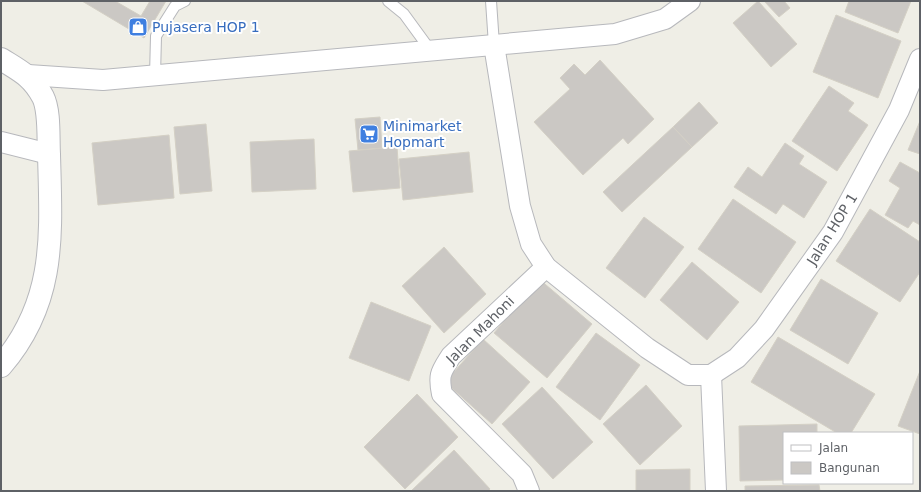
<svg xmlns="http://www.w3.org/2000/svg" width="921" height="492" viewBox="0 0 921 492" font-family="'DejaVu Sans',sans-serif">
<rect width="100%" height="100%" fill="#efeee6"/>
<!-- building -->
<g fill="#cbc8c4" stroke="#d4d0c5">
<path d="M 82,1 L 115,1 L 141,16 L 150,1 L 166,1 L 144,38 Z"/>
<path d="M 758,1 L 797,44 L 771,67 L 733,23 Z"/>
<path d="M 764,1 L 784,1 L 790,8 L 779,17 Z"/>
<path d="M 849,1 L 911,1 L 898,33 L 845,12 Z"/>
<path d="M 836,15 L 901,41 L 878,98 L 813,72 Z"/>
<path d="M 600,60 L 654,119 L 628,144 L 623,138 L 583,175 L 534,122 L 570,89 L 560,78 L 574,64 L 585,75 Z"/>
<path d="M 829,86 L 854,103 L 848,111 L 868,125 L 837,171 L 792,141 Z"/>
<path d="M 699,102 L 718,123 L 692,147 L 673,127 Z"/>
<path d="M 380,117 L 382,148 L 358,150 L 355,119 Z"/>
<path d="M 920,121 L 920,154 L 908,150 Z"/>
<path d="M 206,124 L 212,191 L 180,194 L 174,127 Z"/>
<path d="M 673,127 L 692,147 L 622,212 L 603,192 Z"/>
<path d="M 169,135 L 174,198 L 98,205 L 92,143 Z"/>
<path d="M 314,139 L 316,189 L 252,192 L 250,142 Z"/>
<path d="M 785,143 L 804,156 L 799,164 L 827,182 L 804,218 L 783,204 L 776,214 L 734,187 L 748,167 L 762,177 Z"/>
<path d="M 397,147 L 400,188 L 353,192 L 349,151 Z"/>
<path d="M 469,152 L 473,192 L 403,200 L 399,159 Z"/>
<path d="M 900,162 L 920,173 L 920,225 L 913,221 L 908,228 L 885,215 L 900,188 L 889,181 Z"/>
<path d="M 733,199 L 796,242 L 761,293 L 698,249 Z"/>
<path d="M 870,209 L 920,242 L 920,272 L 900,302 L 836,261 Z"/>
<path d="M 644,217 L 684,247 L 645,298 L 606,268 Z"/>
<path d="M 444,247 L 486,294 L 444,333 L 402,286 Z"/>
<path d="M 692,262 L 739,302 L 707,340 L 660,300 Z"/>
<path d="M 539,279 L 592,324 L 547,378 L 494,333 Z"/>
<path d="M 821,279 L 878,313 L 848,364 L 790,330 Z"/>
<path d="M 371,302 L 431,326 L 409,381 L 349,358 Z"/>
<path d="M 596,333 L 640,365 L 600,420 L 556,387 Z"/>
<path d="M 778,337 L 875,394 L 851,433 L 837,433 L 751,382 Z"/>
<path d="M 483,339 L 530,382 L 492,424 L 445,382 Z"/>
<path d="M 920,371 L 920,434 L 898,426 Z"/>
<path d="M 646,385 L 682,426 L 640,465 L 603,424 Z"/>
<path d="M 542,387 L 593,442 L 553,479 L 502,424 Z"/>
<path d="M 417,394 L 458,437 L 405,489 L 364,447 Z"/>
<path d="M 817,424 L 817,433 L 784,433 L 784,480 L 740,481 L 739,426 Z"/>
<path d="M 454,450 L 490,489 L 488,491 L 411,491 Z"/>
<path d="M 690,469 L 690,491 L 636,491 L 636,470 Z"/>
<path d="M 819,485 L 820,491 L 745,491 L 745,486 Z"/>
</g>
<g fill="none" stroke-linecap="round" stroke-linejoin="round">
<defs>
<g id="service">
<path d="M 388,1 L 404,14 L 431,51"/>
<path d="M 491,1 L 494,45"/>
<path d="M 155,76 L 156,36 L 175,6 L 185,1"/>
</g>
<g id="minor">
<path d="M 494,45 L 520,206 L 531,244 L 546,267 L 647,348 L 688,375 L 711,375 L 716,491"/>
<path d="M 28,75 L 103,80 L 615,34 L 665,19 L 690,1"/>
<path d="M 1,142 L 49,154"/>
<path d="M 711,375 L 737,358 L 764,329 L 833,232 L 899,110 L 920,59"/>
<path d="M 529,491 L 522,474 L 442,394 C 438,374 441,372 451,356 L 546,267"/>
</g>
<path id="tertiary" d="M 1,59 C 20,71 32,76 43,97 C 50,111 48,138 49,154 C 51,234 57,301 1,366"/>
</defs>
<!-- service casing -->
<use href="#service" stroke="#b7b8bc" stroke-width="12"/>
<!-- minor casing -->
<use href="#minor" stroke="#b7b8bc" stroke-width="22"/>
<!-- tertiary casing -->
<use href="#tertiary" stroke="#b7b8bc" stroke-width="24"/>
<!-- service -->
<use href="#service" stroke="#fff" stroke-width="10"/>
<!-- minor -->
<use href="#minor" stroke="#fff" stroke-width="20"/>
<!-- tertiary -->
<use href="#tertiary" stroke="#fff" stroke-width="22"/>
</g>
<!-- icons -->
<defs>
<symbol id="shop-square" viewBox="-11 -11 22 22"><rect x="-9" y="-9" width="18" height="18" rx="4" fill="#3f7fe0" stroke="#fff"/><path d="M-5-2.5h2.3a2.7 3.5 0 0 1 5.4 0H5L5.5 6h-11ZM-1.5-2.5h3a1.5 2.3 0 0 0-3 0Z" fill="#fff"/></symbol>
<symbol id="supermarket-square" viewBox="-11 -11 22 22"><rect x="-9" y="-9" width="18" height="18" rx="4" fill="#3f7fe0" stroke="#fff"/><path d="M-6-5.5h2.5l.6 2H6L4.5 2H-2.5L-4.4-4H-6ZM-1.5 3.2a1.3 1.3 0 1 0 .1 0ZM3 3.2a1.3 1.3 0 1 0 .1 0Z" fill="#fff"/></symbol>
</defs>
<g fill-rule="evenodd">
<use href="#shop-square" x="127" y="16" width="22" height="22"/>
<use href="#supermarket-square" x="358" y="123" width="22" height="22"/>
</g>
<g text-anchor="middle" stroke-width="4" stroke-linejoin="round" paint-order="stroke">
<!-- shop labels -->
<g font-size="14" fill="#366cbe" stroke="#fff" text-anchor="start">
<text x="152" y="32">Pujasera HOP 1</text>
<text x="383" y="131">Minimarket<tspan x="383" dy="16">Hopmart</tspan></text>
</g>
<!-- street labels -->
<g font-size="14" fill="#5e6166" stroke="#fff">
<text transform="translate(832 229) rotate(-58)" y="5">Jalan HOP 1</text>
<text transform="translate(480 330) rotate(-45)" y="5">Jalan Mahoni</text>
</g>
</g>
<!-- border -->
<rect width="921" height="492" fill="none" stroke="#5e6166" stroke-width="4"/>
<!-- legend -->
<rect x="783" y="432" width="130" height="52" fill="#ffffff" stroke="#bfc0c2"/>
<rect x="791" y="445" width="20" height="6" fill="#ffffff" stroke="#bfc0c2"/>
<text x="819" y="452" font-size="12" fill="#5e6166">Jalan</text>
<rect x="791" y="462" width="20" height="12" fill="#cbc8c4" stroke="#bfc0c2"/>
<text x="819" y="472" font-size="12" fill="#5e6166">Bangunan</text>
</svg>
